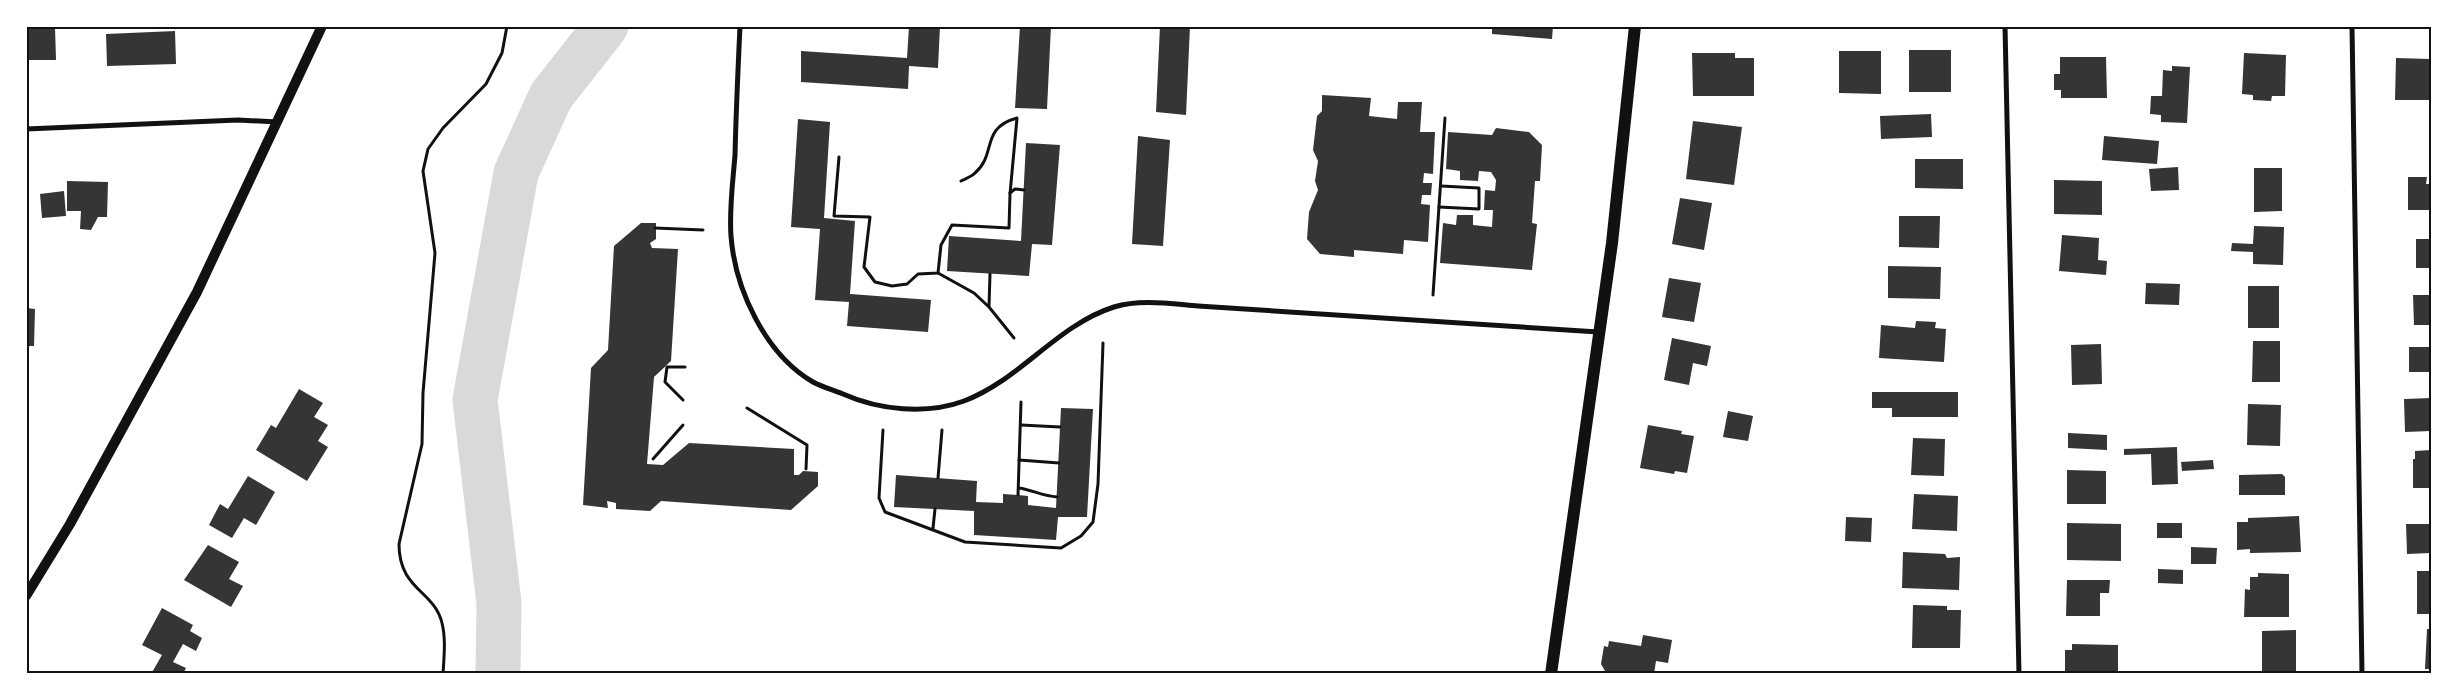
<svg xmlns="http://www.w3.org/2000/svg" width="2457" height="700" viewBox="0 0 2457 700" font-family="Mulish,sans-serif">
<rect width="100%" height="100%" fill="#fff"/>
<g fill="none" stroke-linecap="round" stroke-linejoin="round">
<!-- river -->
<path stroke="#d9d9d9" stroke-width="45" d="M 498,674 L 499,603 L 475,400 L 516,173 L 551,96 L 606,26"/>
</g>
<!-- building -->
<g fill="#353535">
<path d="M 26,26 L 55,27 L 56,60 L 26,60 Z"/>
<path d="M 909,26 L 940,26 L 938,68 L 909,66 L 908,89 L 801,82 L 801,51 L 907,58 Z"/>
<path d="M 1020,26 L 1051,26 L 1047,109 L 1015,108 Z"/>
<path d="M 1160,26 L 1190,26 L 1186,115 L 1156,112 Z"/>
<path d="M 1492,26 L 1553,26 L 1552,39 L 1492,34 Z"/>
<path d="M 175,31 L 176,64 L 107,66 L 106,34 Z"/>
<rect x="1909" y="50" width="42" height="42"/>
<path d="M 1839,51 L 1881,51 L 1881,94 L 1839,93 Z"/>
<path d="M 1692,53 L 1735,53 L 1735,58 L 1754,58 L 1754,96 L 1693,96 Z"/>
<path d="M 2244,53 L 2286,55 L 2285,96 L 2272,96 L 2271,101 L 2253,100 L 2253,95 L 2242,94 Z"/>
<path d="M 2060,57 L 2106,57 L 2107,98 L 2061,98 L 2061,90 L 2054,90 L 2054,74 L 2060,74 Z"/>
<path d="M 2396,58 L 2430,59 L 2429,100 L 2395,100 Z"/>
<path d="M 2172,66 L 2190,67 L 2187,123 L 2161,122 L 2161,115 L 2150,114 L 2151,96 L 2162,96 L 2163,70 L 2172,71 Z"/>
<path d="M 1322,95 L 1371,98 L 1369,116 L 1397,119 L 1398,102 L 1422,102 L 1420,132 L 1435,132 L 1433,174 L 1424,173 L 1423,183 L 1432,183 L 1431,195 L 1422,195 L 1421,204 L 1430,205 L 1428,242 L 1404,240 L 1403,254 L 1354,250 L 1354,257 L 1320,254 L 1307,239 L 1309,212 L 1318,190 L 1315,181 L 1318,161 L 1313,150 L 1317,116 L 1322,111 Z"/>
<path d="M 1931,114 L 1932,137 L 1881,139 L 1880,116 Z"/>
<path d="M 798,119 L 830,122 L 824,218 L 855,221 L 850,294 L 931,300 L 928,332 L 847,326 L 849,302 L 815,300 L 820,229 L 791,227 Z"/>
<path d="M 1693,121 L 1742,127 L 1734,185 L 1686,179 Z"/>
<path d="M 1496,128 L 1529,132 L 1542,145 L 1540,181 L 1535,181 L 1532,223 L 1537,224 L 1532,270 L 1440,263 L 1443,223 L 1456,225 L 1457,215 L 1473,215 L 1473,225 L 1492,227 L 1493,210 L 1484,210 L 1485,190 L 1495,191 L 1496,180 L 1491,172 L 1479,171 L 1478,181 L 1460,180 L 1460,171 L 1446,169 L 1448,132 L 1492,135 Z"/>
<path d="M 1138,136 L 1170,140 L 1163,246 L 1132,244 Z"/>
<path d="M 2104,136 L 2159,141 L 2157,164 L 2102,160 Z"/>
<path d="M 1026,143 L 1060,145 L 1052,245 L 1032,244 L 1029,276 L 947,271 L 949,236 L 1021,241 Z"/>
<path d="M 1915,159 L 1963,159 L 1963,189 L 1915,188 Z"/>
<path d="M 2178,167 L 2179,190 L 2151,191 L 2149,169 Z"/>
<path d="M 2254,168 L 2282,168 L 2282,211 L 2254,212 Z"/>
<path d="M 2408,177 L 2427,177 L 2426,184 L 2431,184 L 2431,210 L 2408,210 Z"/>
<path d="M 2054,180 L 2102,181 L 2102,215 L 2054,214 Z"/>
<path d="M 67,181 L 108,182 L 107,217 L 98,217 L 91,230 L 80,229 L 81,211 L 67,211 Z"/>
<path d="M 64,191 L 66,216 L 42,218 L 40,194 Z"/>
<path d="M 1680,198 L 1712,203 L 1704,250 L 1672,244 Z"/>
<path d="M 1899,216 L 1940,216 L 1939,248 L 1899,247 Z"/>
<path d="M 641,223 L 656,223 L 656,239 L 650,243 L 652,248 L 678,249 L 671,361 L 654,377 L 647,464 L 663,465 L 689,443 L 794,449 L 794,475 L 799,475 L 803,471 L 818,472 L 818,486 L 791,510 L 661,501 L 650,511 L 616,509 L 616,503 L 607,501 L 608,508 L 583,505 L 591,368 L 608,350 L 614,246 Z"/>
<path d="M 2254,226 L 2284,227 L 2283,265 L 2253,264 L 2253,252 L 2231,251 L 2232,243 L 2253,244 Z"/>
<path d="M 2062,235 L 2099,238 L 2098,260 L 2107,261 L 2106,275 L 2059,271 Z"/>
<rect x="2416" y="239" width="15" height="29"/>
<path d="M 1888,266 L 1941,267 L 1940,299 L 1888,298 Z"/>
<path d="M 1669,278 L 1701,283 L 1694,322 L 1662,317 Z"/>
<path d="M 2146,283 L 2180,284 L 2179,305 L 2145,304 Z"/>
<rect x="2248" y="286" width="31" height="42"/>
<path d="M 2413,295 L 2431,295 L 2431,325 L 2414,325 Z"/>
<path d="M 26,308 L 35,309 L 34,346 L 26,346 Z"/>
<path d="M 1916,321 L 1936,322 L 1935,328 L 1946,329 L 1944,362 L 1879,358 L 1881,325 L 1915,328 Z"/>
<path d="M 1672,338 L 1711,346 L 1707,366 L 1693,363 L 1689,385 L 1664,380 Z"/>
<path d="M 2253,341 L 2280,341 L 2280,382 L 2252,382 Z"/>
<path d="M 2101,344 L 2102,384 L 2072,385 L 2071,345 Z"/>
<rect x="2409" y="347" width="22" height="25"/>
<path d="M 299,389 L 323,403 L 314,417 L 328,425 L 318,441 L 328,447 L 307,481 L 256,450 L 271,425 L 276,428 Z"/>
<path d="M 1872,392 L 1958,392 L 1958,417 L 1892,417 L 1892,408 L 1872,408 Z"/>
<path d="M 2431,398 L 2431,431 L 2405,432 L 2404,399 Z"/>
<path d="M 2248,404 L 2281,405 L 2280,446 L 2247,445 Z"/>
<path d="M 1061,408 L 1093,409 L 1087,517 L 1058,517 L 1056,540 L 974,535 L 974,511 L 894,507 L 896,475 L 977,481 L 976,502 L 1003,503 L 1003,494 L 1018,495 L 1028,496 L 1028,505 L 1056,508 Z"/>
<path d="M 1728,411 L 1753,416 L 1748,441 L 1723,437 Z"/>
<path d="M 1648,425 L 1682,431 L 1681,434 L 1694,436 L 1687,473 L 1675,471 L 1674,474 L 1640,468 Z"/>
<path d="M 2068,433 L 2107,435 L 2107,450 L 2068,448 Z"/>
<path d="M 1913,438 L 1945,439 L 1944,476 L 1911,475 Z"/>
<path d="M 2177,447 L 2178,484 L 2152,485 L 2151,454 L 2124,455 L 2124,449 Z"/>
<path d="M 2431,450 L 2431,488 L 2413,488 L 2413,459 L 2415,459 L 2415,451 Z"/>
<path d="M 2213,460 L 2214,469 L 2182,471 L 2181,462 Z"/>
<path d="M 2067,470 L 2106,471 L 2106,504 L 2067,504 Z"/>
<path d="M 2282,474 L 2285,477 L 2285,495 L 2239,495 L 2239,475 Z"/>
<path d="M 248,476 L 275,492 L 256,525 L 244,518 L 232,538 L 209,525 L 220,504 L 228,509 Z"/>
<path d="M 1914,494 L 1958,496 L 1957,531 L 1912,529 Z"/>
<path d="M 2299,516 L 2301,552 L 2250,553 L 2250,549 L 2237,550 L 2237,522 L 2248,522 L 2248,518 Z"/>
<path d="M 1846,517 L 1872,518 L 1871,542 L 1845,541 Z"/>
<path d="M 2067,523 L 2121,524 L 2121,561 L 2067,560 Z"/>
<rect x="2157" y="523" width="25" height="15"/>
<path d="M 2406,524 L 2431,524 L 2431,553 L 2407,554 Z"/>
<path d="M 208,545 L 239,562 L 229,579 L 243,586 L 231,607 L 184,580 Z"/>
<path d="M 2191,547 L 2217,548 L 2216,564 L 2191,564 Z"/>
<path d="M 1903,552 L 1945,554 L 1947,558 L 1960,557 L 1959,590 L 1902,588 Z"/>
<path d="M 2158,569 L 2183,570 L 2183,584 L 2158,583 Z"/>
<rect x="2417" y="571" width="14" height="43"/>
<path d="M 2258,573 L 2289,574 L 2289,617 L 2244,617 L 2245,589 L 2250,590 L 2250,577 L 2258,577 Z"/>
<path d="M 2067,580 L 2110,580 L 2109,593 L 2100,593 L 2100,616 L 2066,616 Z"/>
<path d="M 1913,605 L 1947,606 L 1947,610 L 1961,610 L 1960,648 L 1912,648 Z"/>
<path d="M 162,608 L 193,625 L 190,631 L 202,638 L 196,651 L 183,644 L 173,662 L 186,668 L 183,674 L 151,674 L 162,655 L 142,645 Z"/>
<path d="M 2427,629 L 2431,629 L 2431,669 L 2425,669 Z"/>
<path d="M 2296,630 L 2296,671 L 2262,671 L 2262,631 Z"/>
<path d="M 1643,635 L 1672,640 L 1668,663 L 1656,661 L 1654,674 L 1614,674 L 1605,671 L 1601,664 L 1604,646 L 1608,647 L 1609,641 L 1641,646 Z"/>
<path d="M 2072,644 L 2118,645 L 2118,674 L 2065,674 L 2065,650 L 2072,650 Z"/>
</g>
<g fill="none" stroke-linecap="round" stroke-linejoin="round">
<!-- path -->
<g stroke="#111" stroke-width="3">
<path d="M 839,157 L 834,216 L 870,217 L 864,267 L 875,282 L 892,286 L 907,284 L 918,274 L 938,273 L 941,245 L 952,225 L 1009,228 L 1010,194 L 1017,118 C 980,128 997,154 975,173 C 971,177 965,179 961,181"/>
<path d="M 1010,193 L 1015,189 L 1024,190"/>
<path d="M 1439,207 L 1479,209 L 1479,188 L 1441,186"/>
<path d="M 655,228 L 703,230"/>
<path d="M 938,273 L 974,293 L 989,307 L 1014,338"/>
<path d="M 1433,295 L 1445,118"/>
<path d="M 989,306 L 990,274"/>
<path d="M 683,400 L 665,382 L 667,367 L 685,367"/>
<path d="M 747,408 L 807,445 L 806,469"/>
<path d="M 1021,425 L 1060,427"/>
<path d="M 883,430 L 879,498 L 885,512 L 965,542 L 1061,548 L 1081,536 L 1093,522 L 1098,484 L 1103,343"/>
<path d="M 653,459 L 683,425"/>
<path d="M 1019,460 L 1059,463"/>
<path d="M 938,478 L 942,430"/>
<path d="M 1019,488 C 1032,490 1043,496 1057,497"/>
<path d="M 1018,495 L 1021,402"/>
<path d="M 933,528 L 935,509"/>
<path d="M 443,674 C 444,657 446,639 442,623 C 434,590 399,590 399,544 L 422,444 L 423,393 L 435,253 L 423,171 L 428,149 L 443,128 L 486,84 L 502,53 L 507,26"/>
</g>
<!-- minor -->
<g stroke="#111" stroke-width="5">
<path d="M 740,26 C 738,69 736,112 735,155 C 733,181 729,209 731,236 C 735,289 765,354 813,382 C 822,387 833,390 843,394 C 879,410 926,415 964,401 C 1020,380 1057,325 1114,307 C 1140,299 1172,304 1198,306 L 1598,332"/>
<path d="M 2005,26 L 2019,674"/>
<path d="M 2352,26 L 2362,674"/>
<path d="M 26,129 L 238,120 L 278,122"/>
</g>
<!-- secondary -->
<path stroke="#111" stroke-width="10" d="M 26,596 L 70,524 L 197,292 L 322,26"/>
<!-- primary -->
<path stroke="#111" stroke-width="12" d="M 1551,674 L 1612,243 L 1635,26"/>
</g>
<!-- border -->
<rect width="2457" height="700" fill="none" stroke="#ffffff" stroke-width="55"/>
<rect x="28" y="28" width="2402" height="644" fill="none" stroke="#111" stroke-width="2"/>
</svg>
